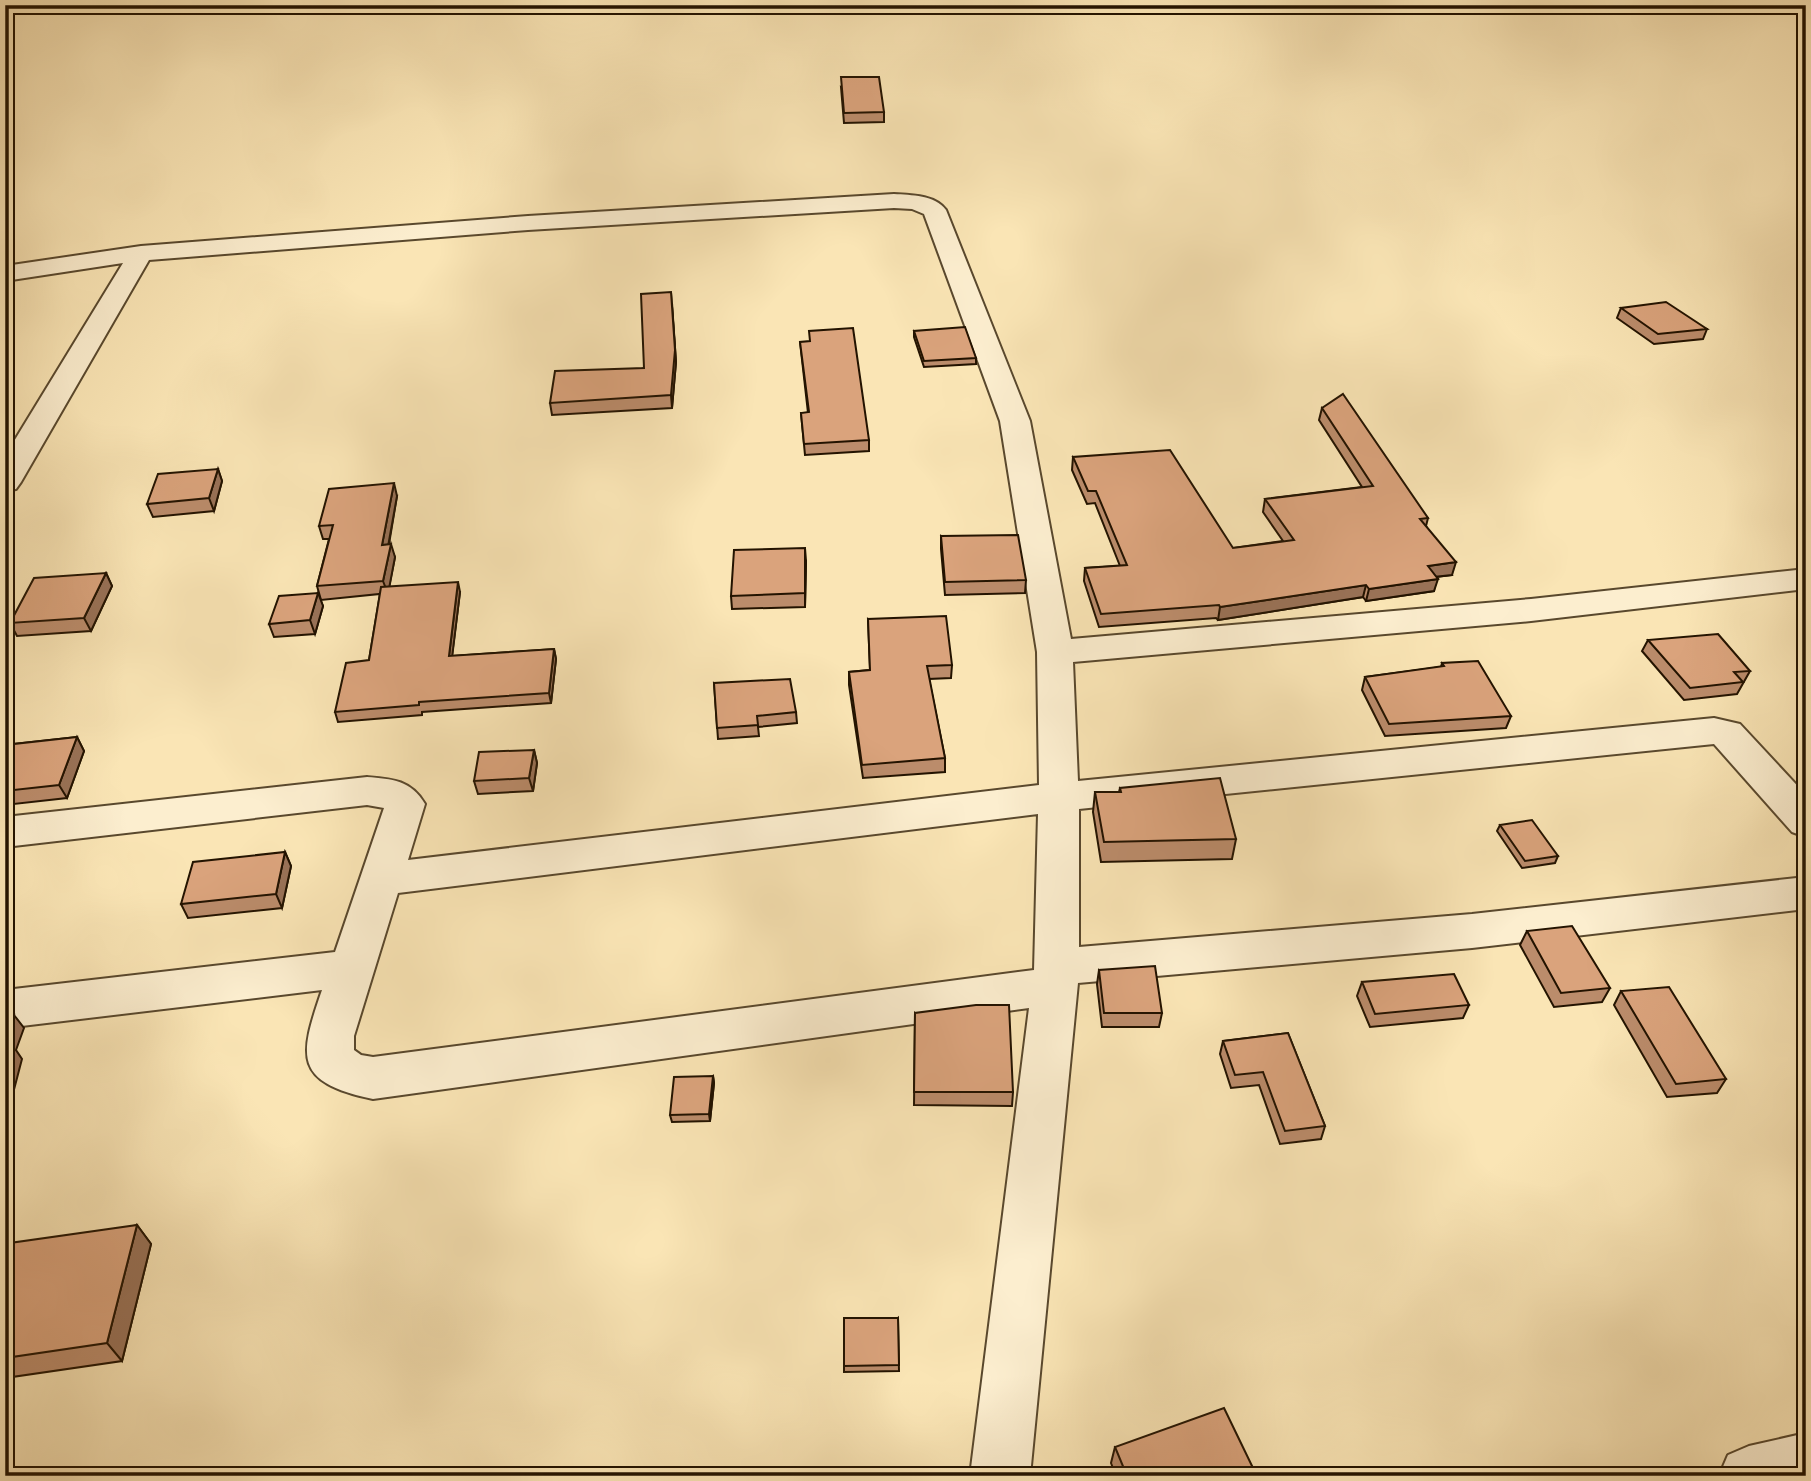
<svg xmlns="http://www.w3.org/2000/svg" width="1811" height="1481" viewBox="0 0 1811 1481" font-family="'Libre Bodoni',serif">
<rect width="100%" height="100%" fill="#fae5b5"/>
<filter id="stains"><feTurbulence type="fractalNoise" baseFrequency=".00286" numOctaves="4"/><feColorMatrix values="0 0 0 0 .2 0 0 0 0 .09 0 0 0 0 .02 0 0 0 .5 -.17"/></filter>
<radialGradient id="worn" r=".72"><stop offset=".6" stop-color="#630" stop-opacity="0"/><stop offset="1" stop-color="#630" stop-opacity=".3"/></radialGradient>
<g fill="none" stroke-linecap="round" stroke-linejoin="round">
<defs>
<g id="minor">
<path d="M 894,194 C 911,195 935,195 946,210 L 1030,421 L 1071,639 L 1531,599 L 1806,569 L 1806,589 L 1531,621 L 1073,662 L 1078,781 L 1714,718 L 1740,724 L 1806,795 L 1806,837 L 1792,832 L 1714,744 L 1079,809 L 1079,947 L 1472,914 L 1806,877 L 1806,909 L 1472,948 L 1078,983 L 1030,1476 L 970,1476 L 1029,1008 L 373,1099 C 293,1082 299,1057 322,990 L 5,1028 L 5,990 L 335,952 L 384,808 L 367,805 L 5,847 L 5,817 L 367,777 C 392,779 411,780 425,804 L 408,860 L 1039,785 L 1037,652 L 1000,421 L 924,214 L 912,209 L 894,208 L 528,230 L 149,260 L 21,482 L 16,489 L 5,491 L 5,456 L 123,263 L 5,281 L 5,266 L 141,246 L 528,216 ZM 1038,814 L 1034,970 L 373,1057 L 361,1055 L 354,1050 L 354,1036 L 398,893 Z"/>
<path d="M 1806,1433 L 1806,1476 L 1719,1476 L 1728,1455 L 1749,1446 Z"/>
</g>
</defs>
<!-- minor casing -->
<use href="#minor" stroke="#59482d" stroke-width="4"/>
<!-- minor -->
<use href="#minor" fill="#fceecf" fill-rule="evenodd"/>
</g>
<!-- wall -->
<g fill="#bb8c6b" stroke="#231300" stroke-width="2">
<path d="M 841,87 L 884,112 L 884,122 L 844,123 Z"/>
<path d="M 672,303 L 676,362 L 672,408 L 552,415 L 550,403 L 644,368 Z"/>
<path d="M 1621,308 L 1707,329 L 1703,339 L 1654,344 L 1617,318 Z"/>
<path d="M 914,331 L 976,358 L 976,364 L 924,367 L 914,337 Z"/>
<path d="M 800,342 L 869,440 L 869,451 L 805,455 L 801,413 L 808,413 Z"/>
<path d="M 1322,408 L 1428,518 L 1426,526 L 1452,575 L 1436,577 L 1434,591 L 1366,601 L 1363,597 L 1218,620 L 1216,618 L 1099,627 L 1084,581 L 1085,568 L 1120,566 L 1095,503 L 1087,504 L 1072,470 L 1073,457 L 1233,548 L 1283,541 L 1263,512 L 1265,499 L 1362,487 L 1319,420 Z"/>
<path d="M 218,469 L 222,481 L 214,511 L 153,517 L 147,504 Z"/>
<path d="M 397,496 L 389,544 L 395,557 L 389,587 L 460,592 L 452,656 L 554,649 L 556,659 L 551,703 L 422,712 L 422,715 L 338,722 L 335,712 L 369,660 L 380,594 L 321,600 L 317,586 L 329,539 L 323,539 L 319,526 Z"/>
<path d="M 941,536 L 1026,580 L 1025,593 L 945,595 L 941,549 Z"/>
<path d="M 806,561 L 805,607 L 732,609 L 731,596 Z"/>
<path d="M 106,573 L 112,586 L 91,631 L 17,636 L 10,623 Z"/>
<path d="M 318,593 L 323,606 L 315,634 L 274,637 L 269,624 Z"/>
<path d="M 868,619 L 952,665 L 951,678 L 929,679 L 945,758 L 945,772 L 863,778 L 849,685 L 849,672 L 870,670 Z"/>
<path d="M 1648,640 L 1750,671 L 1737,694 L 1684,700 L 1642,651 Z"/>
<path d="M 1442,663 L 1511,716 L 1506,728 L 1385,736 L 1362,690 L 1365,677 L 1441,667 Z"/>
<path d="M 714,683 L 796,712 L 797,723 L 758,727 L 759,736 L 718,739 Z"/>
<path d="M 77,737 L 84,751 L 67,798 L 5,805 L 5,745 Z"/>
<path d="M 534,750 L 537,763 L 533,791 L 478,794 L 474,781 Z"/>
<path d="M 1120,788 L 1236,839 L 1232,859 L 1101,862 L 1093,812 L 1095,792 L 1119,792 Z"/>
<path d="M 1500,825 L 1558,856 L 1555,863 L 1522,868 L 1497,831 Z"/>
<path d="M 285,852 L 291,866 L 282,908 L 188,918 L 181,904 Z"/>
<path d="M 1527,931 L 1610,988 L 1602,1002 L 1554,1007 L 1520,945 Z"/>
<path d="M 1099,970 L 1162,1013 L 1159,1027 L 1102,1027 L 1097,984 Z"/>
<path d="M 1362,982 L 1469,1005 L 1463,1018 L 1370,1027 L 1357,996 Z"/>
<path d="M 1621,991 L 1726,1079 L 1717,1093 L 1667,1097 L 1614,1005 Z"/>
<path d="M 915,1013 L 1013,1092 L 1012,1106 L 914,1105 Z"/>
<path d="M 1288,1033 L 1325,1126 L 1321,1139 L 1280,1144 L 1259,1085 L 1231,1088 L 1220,1054 L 1223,1041 Z"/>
<path d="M 713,1076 L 714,1083 L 710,1121 L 672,1122 L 670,1115 Z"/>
<path d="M 137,1225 L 151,1244 L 122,1361 L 5,1378 L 5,1256 Z"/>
<path d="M 898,1318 L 899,1371 L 844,1372 L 844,1366 Z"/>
<path d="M 1115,1447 L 1250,1476 L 1116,1476 L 1111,1463 Z"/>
</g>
<!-- shaded-wall -->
<g fill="#997257" stroke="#231300" stroke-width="2">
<path d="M 671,292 L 676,362 L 672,408 L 671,395 Z"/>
<path d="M 218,469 L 222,481 L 214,511 L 209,498 Z"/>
<path d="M 394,483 L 397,496 L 386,558 L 382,545 Z"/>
<path d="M 391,544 L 395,557 L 388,594 L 383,581 Z"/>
<path d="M 805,548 L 806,561 L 805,607 Z"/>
<path d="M 1456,562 L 1452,575 L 1424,578 L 1428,566 Z"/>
<path d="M 106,573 L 112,586 L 91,631 L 84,618 Z"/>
<path d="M 1438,579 L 1434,591 L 1366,601 L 1369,589 Z"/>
<path d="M 458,582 L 460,592 L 451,666 L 449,656 Z"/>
<path d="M 1366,585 L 1363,597 L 1218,620 L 1220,607 Z"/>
<path d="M 318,593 L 323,606 L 315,634 L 310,620 Z"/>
<path d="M 554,649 L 556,659 L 551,703 L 549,693 Z"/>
<path d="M 77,737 L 84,751 L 67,798 L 59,785 Z"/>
<path d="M 534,750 L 537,763 L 533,791 L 529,778 Z"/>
<path d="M 285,852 L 291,866 L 282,908 L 276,894 Z"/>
<path d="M 14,1015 L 24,1028 L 16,1050 L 22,1059 L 10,1105 L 5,1106 L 5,1039 Z"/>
<path d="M 713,1076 L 714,1083 L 710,1121 L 709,1114 Z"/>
<path d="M 137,1225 L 151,1244 L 122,1361 L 107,1343 Z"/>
<path d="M 1253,1468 L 1250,1476 L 1242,1476 L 1244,1471 Z"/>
</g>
<!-- building -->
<g fill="#daa37c" stroke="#231300" stroke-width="2">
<path d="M 841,77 L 879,77 L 884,112 L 844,113 Z"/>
<path d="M 671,292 L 675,350 L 671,395 L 550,403 L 555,371 L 644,368 L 641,294 Z"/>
<path d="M 1666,302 L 1707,329 L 1658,334 L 1621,308 Z"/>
<path d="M 965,327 L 976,358 L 924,361 L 914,331 Z"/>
<path d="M 853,328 L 869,440 L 804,444 L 801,413 L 809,412 L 800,342 L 810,341 L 809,331 Z"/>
<path d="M 1343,394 L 1428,518 L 1420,519 L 1456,562 L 1428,566 L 1438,579 L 1369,589 L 1366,585 L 1220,607 L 1219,605 L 1101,614 L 1085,568 L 1127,565 L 1096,491 L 1088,491 L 1073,457 L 1170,450 L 1233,548 L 1294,540 L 1265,499 L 1373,486 L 1322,408 Z"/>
<path d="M 218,469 L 209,498 L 147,504 L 158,474 Z"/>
<path d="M 394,483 L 382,545 L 391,544 L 383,581 L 317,586 L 333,525 L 319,526 L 329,489 Z"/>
<path d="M 1018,535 L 1026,580 L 945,582 L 941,536 Z"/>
<path d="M 805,548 L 805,593 L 731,596 L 734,550 Z"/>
<path d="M 106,573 L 84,618 L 10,623 L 34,578 Z"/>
<path d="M 458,582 L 449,656 L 554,649 L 549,693 L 419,702 L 419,705 L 335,712 L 346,663 L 369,660 L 381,587 Z"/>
<path d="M 318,593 L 310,620 L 269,624 L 279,596 Z"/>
<path d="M 946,616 L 952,665 L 927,666 L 945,758 L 862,765 L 849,672 L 870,670 L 868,619 Z"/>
<path d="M 1718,634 L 1750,671 L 1734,672 L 1743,682 L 1690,688 L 1648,640 Z"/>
<path d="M 1478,661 L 1511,716 L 1389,724 L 1365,677 L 1444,666 L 1442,663 Z"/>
<path d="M 790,679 L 796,712 L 757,716 L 758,725 L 717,728 L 714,683 Z"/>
<path d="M 77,737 L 59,785 L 5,791 L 5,745 Z"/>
<path d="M 534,750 L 529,778 L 474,781 L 479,752 Z"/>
<path d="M 1220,778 L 1236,839 L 1104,842 L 1095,792 L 1121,792 L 1120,788 Z"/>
<path d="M 1532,820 L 1558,856 L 1525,861 L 1500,825 Z"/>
<path d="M 285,852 L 276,894 L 181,904 L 193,862 Z"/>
<path d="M 1572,926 L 1610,988 L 1561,993 L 1527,931 Z"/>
<path d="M 1155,966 L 1162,1013 L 1104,1013 L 1099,970 Z"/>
<path d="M 1454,974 L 1469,1005 L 1375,1014 L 1362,982 Z"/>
<path d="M 1669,987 L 1726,1079 L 1676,1084 L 1621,991 Z"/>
<path d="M 976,1005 L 1009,1005 L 1013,1092 L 914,1092 L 915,1013 Z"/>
<path d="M 14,1015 L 5,1039 L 5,1016 Z"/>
<path d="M 1288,1033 L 1325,1126 L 1285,1131 L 1263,1072 L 1235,1075 L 1223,1041 Z"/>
<path d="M 13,1045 L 5,1073 L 5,1047 Z"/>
<path d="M 713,1076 L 709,1114 L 670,1115 L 674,1077 Z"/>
<path d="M 137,1225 L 107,1343 L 5,1358 L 5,1256 L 10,1243 Z"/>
<path d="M 844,1318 L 898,1318 L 899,1365 L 844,1366 Z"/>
<path d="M 1224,1408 L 1253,1468 L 1244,1471 L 1246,1476 L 1127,1476 L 1115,1447 Z"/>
</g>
<!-- margin -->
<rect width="1811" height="1481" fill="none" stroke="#fae5b5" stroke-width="28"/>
<rect x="7" y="7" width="1797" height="1467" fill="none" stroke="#231300" stroke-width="3.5"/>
<rect x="14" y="14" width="1783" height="1453" fill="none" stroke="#231300" stroke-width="2"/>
<rect width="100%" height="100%" filter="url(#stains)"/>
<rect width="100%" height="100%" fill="url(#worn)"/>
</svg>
